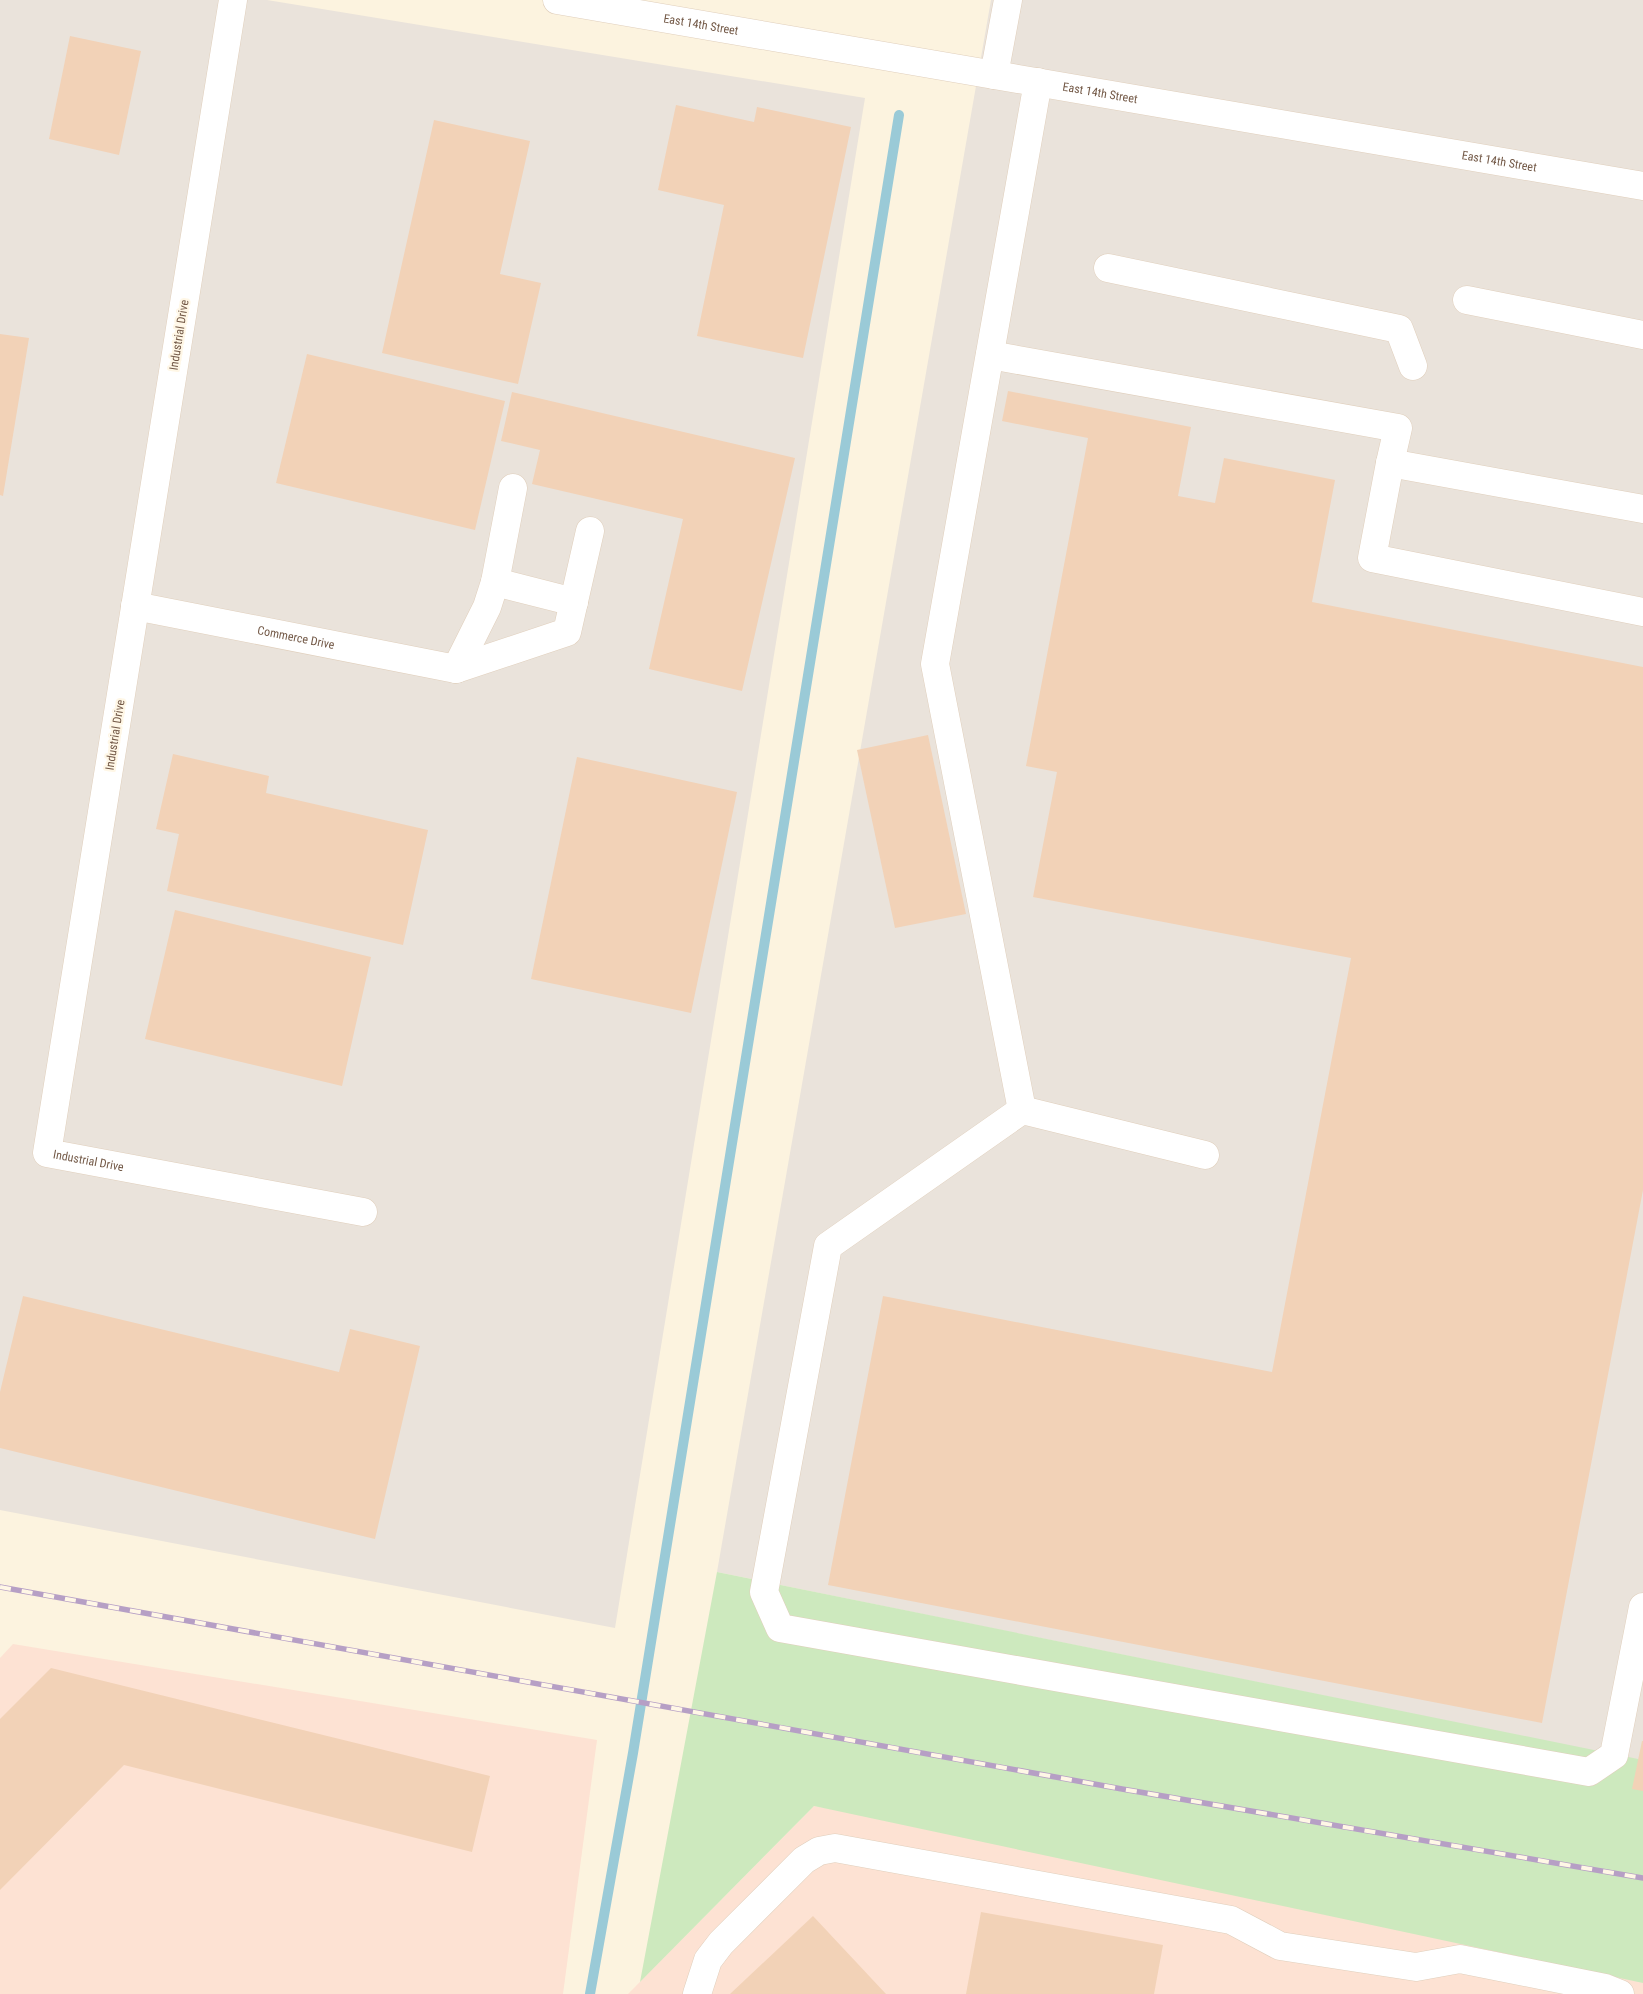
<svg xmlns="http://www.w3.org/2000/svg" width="1643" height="1994" viewBox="0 0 1643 1994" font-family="'Roboto Condensed',sans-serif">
<rect width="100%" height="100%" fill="#fcf3df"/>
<!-- commercial -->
<g fill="#fde2d3">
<path d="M 13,1644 L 597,1740 L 563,1994 L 0,1994 L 0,1658 Z"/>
<path d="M 814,1806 L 1643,1952 L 1643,1994 L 628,1994 Z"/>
</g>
<!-- industrial -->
<g fill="#eae3db">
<path d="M 0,0 L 267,0 L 865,98 L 615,1628 L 0,1510 Z"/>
<path d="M 991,0 L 1643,0 L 1643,1761 L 717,1572 Z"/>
</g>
<!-- green -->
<path fill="#cde9be" d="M 717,1572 L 1643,1760 L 1643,1983 L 814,1806 L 640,1982 Z"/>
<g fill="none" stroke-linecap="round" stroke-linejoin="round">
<!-- stream -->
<path stroke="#9acad7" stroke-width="10" d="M 590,1994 L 633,1753 L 899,115"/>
</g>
<!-- building -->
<g fill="#f2d2b7">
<path d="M 70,36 L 141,51 L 119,155 L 49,139 Z"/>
<path d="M 676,105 L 754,122 L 757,107 L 851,127 L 803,358 L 697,336 L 724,205 L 658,190 Z"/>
<path d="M 434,120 L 530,141 L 500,274 L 541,283 L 518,384 L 382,353 Z"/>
<path d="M 0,334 L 29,338 L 3,496 L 0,495 Z"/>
<path d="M 307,354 L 505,401 L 475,530 L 276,483 Z"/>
<path d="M 1008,391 L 1191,427 L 1178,496 L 1215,503 L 1224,458 L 1335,480 L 1312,602 L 1643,667 L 1643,1190 L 1542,1723 L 828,1585 L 883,1296 L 1272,1372 L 1351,958 L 1033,897 L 1057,772 L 1026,766 L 1088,438 L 1002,421 Z"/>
<path d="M 512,392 L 795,458 L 742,691 L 649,669 L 683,519 L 532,484 L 540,450 L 501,441 Z"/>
<path d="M 928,735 L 966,914 L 895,928 L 857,750 Z"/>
<path d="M 173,754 L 269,776 L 266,793 L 428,830 L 403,945 L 167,891 L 179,834 L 156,829 Z"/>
<path d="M 577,757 L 737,792 L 691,1013 L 531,979 Z"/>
<path d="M 175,910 L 371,957 L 342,1086 L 145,1039 Z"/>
<path d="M 23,1296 L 339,1372 L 350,1329 L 420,1346 L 375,1539 L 0,1448 L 0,1392 Z"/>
<path d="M 51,1668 L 490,1776 L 472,1852 L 124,1765 L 0,1890 L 0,1719 Z"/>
<path d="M 1642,1741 L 1643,1741 L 1643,1791 L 1632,1789 Z"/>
<path d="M 981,1912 L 1163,1945 L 1154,1994 L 966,1994 Z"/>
<path d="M 813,1916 L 886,1994 L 730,1994 Z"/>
</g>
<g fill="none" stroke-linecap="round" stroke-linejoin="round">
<defs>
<g id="minor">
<path id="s1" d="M 233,0 L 47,1153 L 363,1212"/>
<path id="s2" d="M 557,0 L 1643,186"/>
<path d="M 994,75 L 1008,0"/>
<path d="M 1108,268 L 1399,329 L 1413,366"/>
<path d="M 1467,300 L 1643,335"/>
<path d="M 990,355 L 1398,428 L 1390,463 L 1643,509"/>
<path d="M 1390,463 L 1372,558 L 1643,612"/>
<path d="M 495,582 L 574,602"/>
<path id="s3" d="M 135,606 L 456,669 L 567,632 L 590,531"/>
<path d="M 456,669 L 487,607 L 495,582 L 513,488"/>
<path d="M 1022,1110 L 935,664 L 1038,82"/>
<path d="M 1205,1155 L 1022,1110 L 828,1246 L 764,1592 L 780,1628 L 1589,1772 L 1614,1755 L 1643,1607"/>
<path d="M 697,1994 L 708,1960 L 721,1943 L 804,1860 L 819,1851 L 835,1848 L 1231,1920 L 1280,1946 L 1416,1967 L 1460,1959 L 1605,1988 L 1620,1994"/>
</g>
</defs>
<!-- minor casing -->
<use href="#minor" stroke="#e0cfbc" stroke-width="29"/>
<!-- minor -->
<use href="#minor" stroke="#fff" stroke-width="28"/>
<defs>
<path id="rail" d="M 0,1587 L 1122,1789 L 1643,1878"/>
</defs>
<!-- rail casing -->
<use href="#rail" stroke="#b69fc5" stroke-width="5.5"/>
<!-- rail -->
<use href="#rail" stroke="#fff7e6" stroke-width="4" stroke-dasharray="11" stroke-linecap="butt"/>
</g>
<g text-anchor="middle" stroke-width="4.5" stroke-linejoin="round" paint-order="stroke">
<!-- street labels -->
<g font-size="12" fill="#735947" stroke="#fff7e6">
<text dy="4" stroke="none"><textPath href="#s2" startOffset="146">East 14th Street</textPath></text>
<text dy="4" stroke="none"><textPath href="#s2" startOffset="551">East 14th Street</textPath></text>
<text dy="4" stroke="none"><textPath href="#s2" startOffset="956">East 14th Street</textPath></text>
<text transform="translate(179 335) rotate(-81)" y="4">Industrial Drive</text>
<text dy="4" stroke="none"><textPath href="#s3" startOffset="164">Commerce Drive</textPath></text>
<text transform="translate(115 735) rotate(-81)" y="4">Industrial Drive</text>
<text dy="4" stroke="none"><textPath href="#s1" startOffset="1210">Industrial Drive</textPath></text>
</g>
</g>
</svg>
